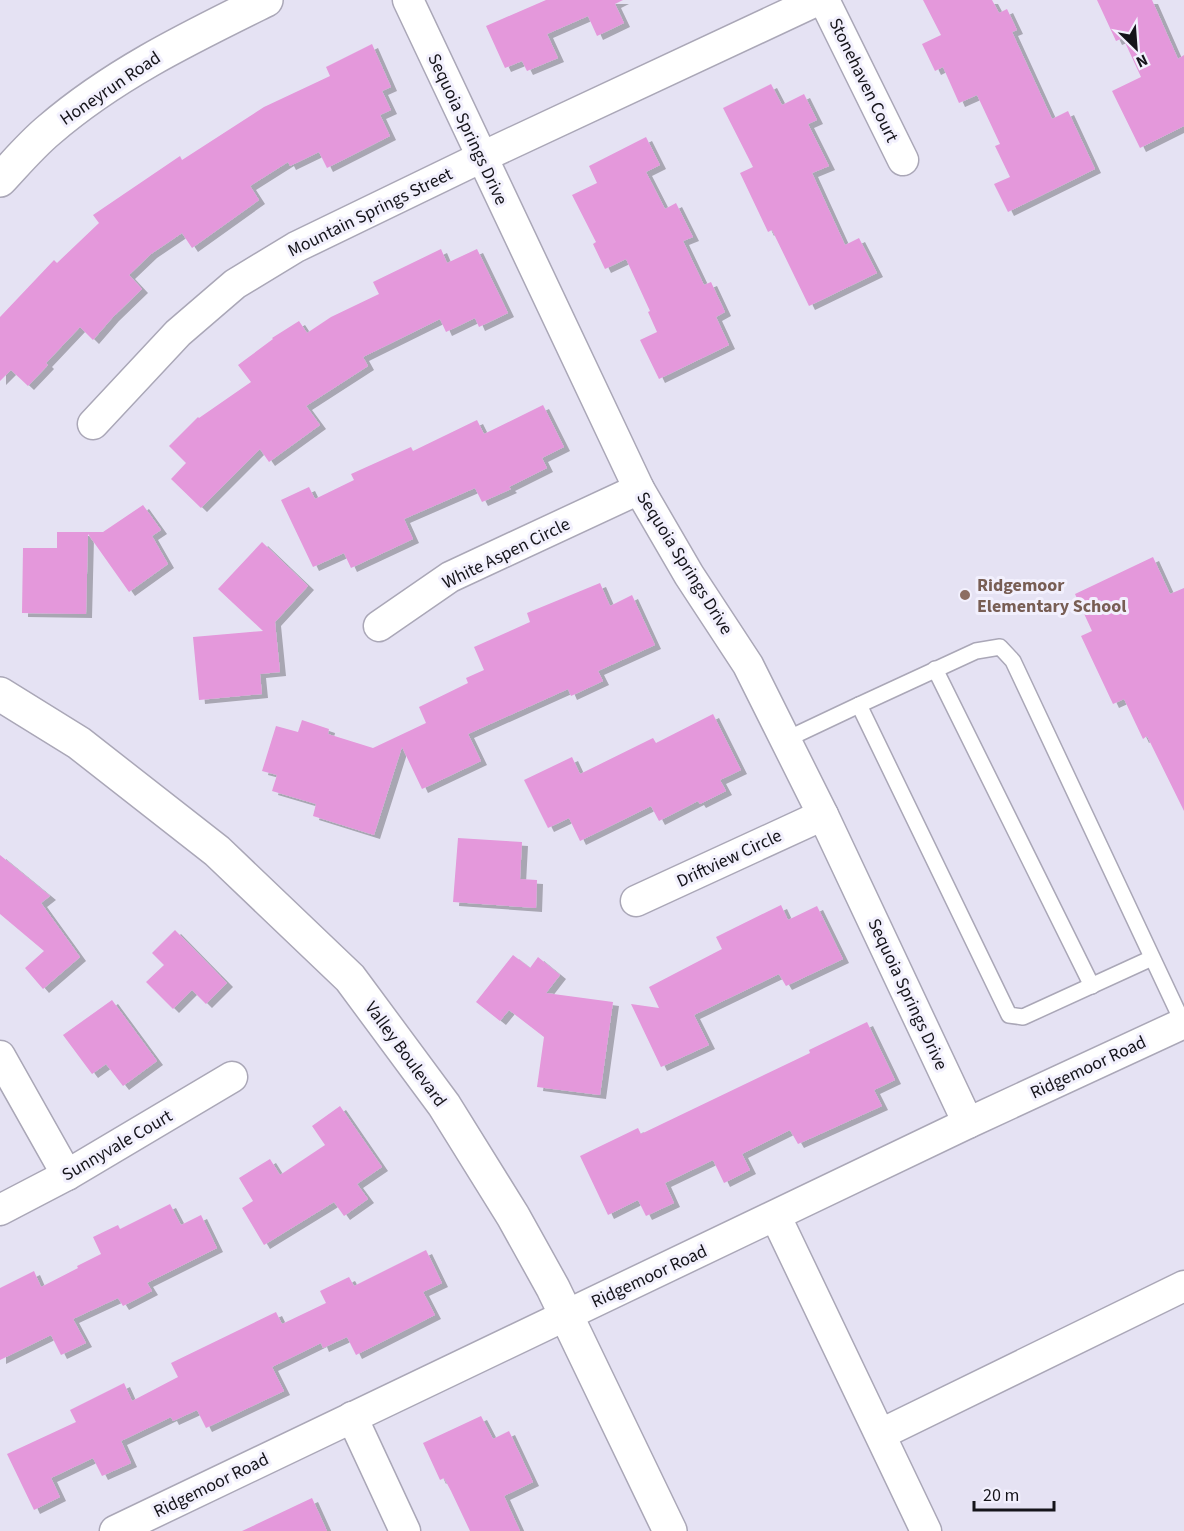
<svg xmlns="http://www.w3.org/2000/svg" width="1184" height="1531" viewBox="0 0 1184 1531" font-family="'Source Sans 3',sans-serif">
<defs>
<filter id="shadow"><feDropShadow dx="6" dy="4" stdDeviation="0" flood-color="#0004"/></filter>
</defs>
<rect width="100%" height="100%" fill="#e5e2f3"/>
<!-- building -->
<g fill="#e498db" filter="url(#shadow)">
<path d="M 546,0 L 623,0 L 615,4 L 624,23 L 597,36 L 588,16 L 547,34 L 558,58 L 527,71 L 522,61 L 505,68 L 486,26 Z"/>
<path d="M 923,0 L 992,0 L 999,13 L 1007,9 L 1017,30 L 1012,32 L 1052,119 L 1068,111 L 1095,169 L 1008,212 L 994,184 L 1010,177 L 995,146 L 1000,144 L 977,95 L 959,103 L 943,67 L 935,71 L 922,44 L 941,35 Z"/>
<path d="M 1097,0 L 1152,0 L 1178,59 L 1184,55 L 1184,126 L 1140,148 L 1112,91 L 1141,77 L 1123,38 L 1116,41 Z"/>
<path d="M 372,44 L 391,87 L 382,91 L 391,110 L 380,115 L 390,136 L 327,168 L 319,152 L 290,166 L 288,162 L 250,186 L 259,200 L 192,248 L 182,233 L 151,254 L 129,275 L 142,289 L 113,317 L 93,340 L 80,327 L 46,363 L 48,365 L 28,386 L 11,370 L 0,381 L 0,317 L 54,260 L 57,263 L 99,223 L 93,215 L 180,156 L 182,160 L 264,107 L 330,76 L 326,67 Z"/>
<path d="M 771,84 L 782,105 L 804,94 L 817,120 L 808,124 L 829,166 L 812,173 L 845,245 L 859,238 L 877,273 L 809,306 L 772,230 L 768,232 L 740,173 L 753,167 L 723,108 Z"/>
<path d="M 646,137 L 660,165 L 646,172 L 665,209 L 676,203 L 693,237 L 683,241 L 704,285 L 711,282 L 725,312 L 716,317 L 729,345 L 659,379 L 640,340 L 657,332 L 648,312 L 650,311 L 626,259 L 605,269 L 593,244 L 596,242 L 572,195 L 597,183 L 589,166 Z"/>
<path d="M 441,249 L 447,263 L 477,249 L 508,313 L 479,327 L 475,318 L 446,332 L 440,319 L 363,357 L 368,366 L 306,406 L 320,425 L 269,462 L 260,449 L 201,508 L 171,479 L 186,463 L 169,446 L 198,417 L 199,418 L 251,382 L 238,365 L 273,339 L 272,338 L 299,321 L 307,333 L 331,317 L 379,294 L 373,282 Z"/>
<path d="M 543,405 L 564,447 L 542,458 L 547,468 L 509,487 L 511,489 L 482,502 L 475,488 L 404,519 L 413,539 L 351,568 L 344,553 L 313,567 L 281,500 L 309,487 L 315,499 L 354,480 L 351,474 L 411,447 L 413,451 L 477,420 L 484,434 Z"/>
<path d="M 143,505 L 161,530 L 152,536 L 168,564 L 129,592 L 88,534 L 86,614 L 22,613 L 23,548 L 57,548 L 57,532 L 103,532 Z"/>
<path d="M 262,542 L 308,586 L 275,622 L 280,672 L 260,674 L 262,694 L 199,700 L 193,637 L 263,631 L 218,589 Z"/>
<path d="M 1153,557 L 1170,594 L 1184,588 L 1184,811 L 1147,736 L 1143,739 L 1124,699 L 1113,704 L 1081,636 L 1092,631 L 1075,594 Z"/>
<path d="M 600,583 L 610,606 L 632,595 L 655,645 L 598,671 L 603,681 L 571,696 L 568,689 L 468,734 L 481,761 L 422,789 L 402,747 L 374,835 L 313,816 L 316,804 L 272,791 L 277,775 L 262,771 L 276,726 L 298,732 L 302,720 L 329,729 L 328,734 L 373,748 L 426,723 L 419,707 L 468,683 L 466,678 L 484,670 L 474,647 L 530,622 L 527,613 Z"/>
<path d="M 713,714 L 741,770 L 720,780 L 726,791 L 700,804 L 698,801 L 659,821 L 651,806 L 580,841 L 569,818 L 548,828 L 524,780 L 572,757 L 580,774 L 653,738 L 656,743 Z"/>
<path d="M 458,838 L 522,842 L 520,879 L 537,880 L 536,908 L 453,902 Z"/>
<path d="M 0,855 L 50,896 L 41,903 L 80,957 L 43,989 L 25,968 L 44,951 L 0,914 Z"/>
<path d="M 781,905 L 788,920 L 817,906 L 843,959 L 786,986 L 779,974 L 694,1015 L 709,1045 L 661,1067 L 631,1004 L 659,1008 L 649,987 L 722,949 L 716,937 Z"/>
<path d="M 175,930 L 227,983 L 206,1004 L 192,990 L 173,1009 L 146,982 L 164,965 L 152,953 Z"/>
<path d="M 513,955 L 530,968 L 538,957 L 560,975 L 546,993 L 613,1002 L 600,1095 L 537,1087 L 544,1037 L 509,1010 L 500,1021 L 476,1002 Z"/>
<path d="M 112,1000 L 157,1061 L 123,1086 L 106,1064 L 92,1074 L 63,1035 Z"/>
<path d="M 867,1022 L 895,1080 L 874,1090 L 882,1106 L 798,1144 L 790,1130 L 742,1154 L 750,1170 L 724,1183 L 713,1160 L 665,1183 L 674,1203 L 646,1216 L 638,1200 L 608,1215 L 580,1156 L 638,1128 L 641,1134 L 810,1053 L 809,1050 Z"/>
<path d="M 340,1106 L 382,1167 L 357,1184 L 368,1199 L 344,1216 L 334,1202 L 264,1245 L 242,1208 L 253,1201 L 239,1178 L 270,1159 L 280,1175 L 325,1145 L 312,1126 Z"/>
<path d="M 170,1204 L 181,1225 L 201,1215 L 217,1248 L 147,1283 L 152,1291 L 123,1306 L 118,1298 L 73,1319 L 86,1343 L 61,1355 L 51,1335 L 0,1360 L 0,1288 L 34,1271 L 41,1287 L 78,1268 L 77,1266 L 101,1254 L 93,1237 L 118,1225 L 120,1229 Z"/>
<path d="M 426,1250 L 442,1283 L 423,1292 L 435,1315 L 356,1355 L 347,1337 L 323,1348 L 321,1343 L 272,1367 L 284,1391 L 206,1428 L 197,1410 L 173,1421 L 171,1417 L 121,1441 L 131,1463 L 102,1476 L 93,1458 L 51,1478 L 60,1497 L 34,1510 L 7,1454 L 76,1422 L 70,1410 L 124,1383 L 132,1401 L 178,1377 L 171,1363 L 276,1312 L 282,1324 L 326,1303 L 320,1291 L 349,1277 L 354,1286 Z"/>
<path d="M 481,1416 L 493,1439 L 509,1431 L 533,1482 L 504,1496 L 520,1531 L 470,1531 L 451,1491 L 444,1478 L 440,1480 L 423,1443 Z"/>
<path d="M 312,1498 L 327,1531 L 242,1531 Z"/>
</g>
<g fill="none" stroke-linecap="round" stroke-linejoin="round">
<defs>
<g id="service">
<path d="M 935,669 L 1092,986"/>
<path d="M 785,740 L 859,705"/>
<path d="M 1152,958 L 1023,1017 L 1009,1015 L 859,705 L 976,651 L 1000,647 L 1013,661 L 1183,1023"/>
</g>
<g id="minor">
<path d="M 408,0 L 639,489 L 689,575 L 748,665 L 823,815 L 968,1123"/>
<path d="M 824,0 L 903,160"/>
<path d="M 93,424 L 178,333 L 235,284 L 296,247 L 482,157 L 818,0"/>
<path d="M 379,626 L 450,577 L 639,489"/>
<path d="M 636,901 L 823,815"/>
<path d="M 0,1056 L 67,1175"/>
<path d="M 0,1210 L 67,1175 L 232,1077"/>
<path d="M 776,1217 L 926,1531"/>
<path d="M 352,1417 L 405,1531"/>
<path d="M 881,1434 L 1184,1286"/>
<path d="M 115,1531 L 968,1123 L 1184,1023"/>
</g>
<g id="tertiary">
<path d="M 0,180 C 16,163 31,145 49,130 C 114,74 189,38 266,0"/>
<path d="M 0,694 L 79,743 L 217,851 L 350,978 L 444,1105 L 513,1216 L 553,1288 L 670,1531"/>
</g>
</defs>
<!-- service casing -->
<use href="#service" stroke="#aaa7b7" stroke-width="18"/>
<!-- minor casing -->
<use href="#minor" stroke="#aaa7b7" stroke-width="33"/>
<!-- tertiary casing -->
<use href="#tertiary" stroke="#aaa7b7" stroke-width="36"/>
<!-- service -->
<use href="#service" stroke="#fff" stroke-width="15"/>
<!-- minor -->
<use href="#minor" stroke="#fff" stroke-width="30"/>
<!-- tertiary -->
<use href="#tertiary" stroke="#fff" stroke-width="33"/>
</g>
<!-- markers -->
<circle fill="#8d6e63" stroke="#f2f0fd" stroke-width="2" cx="965" cy="595" r="6"/>
<g text-anchor="middle" stroke-width="6" stroke-linejoin="round" paint-order="stroke">
<!-- street labels -->
<g font-size="18" fill="#15141a" stroke="#f2f0fd">
<text transform="translate(864 80) rotate(64)" y="6">Stonehaven Court</text>
<text transform="translate(110 88) rotate(-34)" y="6">Honeyrun Road</text>
<text transform="translate(468 129) rotate(65)" y="6">Sequoia Springs Drive</text>
<text transform="translate(370 212) rotate(-26)" y="6">Mountain Springs Street</text>
<text transform="translate(506 553) rotate(-26)" y="6">White Aspen Circle</text>
<text transform="translate(685 563) rotate(58)" y="6">Sequoia Springs Drive</text>
<text transform="translate(729 858) rotate(-25)" y="6">Driftview Circle</text>
<text transform="translate(908 994) rotate(65)" y="6">Sequoia Springs Drive</text>
<text transform="translate(406 1054) rotate(54)" y="6">Valley Boulevard</text>
<text transform="translate(1088 1067) rotate(-25)" y="6">Ridgemoor Road</text>
<text transform="translate(117 1145) rotate(-30)" y="6">Sunnyvale Court</text>
<text transform="translate(649 1276) rotate(-25)" y="6">Ridgemoor Road</text>
<text transform="translate(211 1485) rotate(-26)" y="6">Ridgemoor Road</text>
</g>
<!-- education labels -->
<g font-size="18" font-weight="bold" fill="#785e54" stroke="#f2f0fd" text-anchor="start">
<text x="977" y="591">Ridgemoor<tspan x="977" dy="21">Elementary School</tspan></text>
</g>
</g>
<!-- north arrow -->
<g transform="translate(1136 48) rotate(155)" stroke="#f2f0fd" stroke-width="4.5" paint-order="stroke">
<path d="M0-4.5L10 22L0 15L-10 22Z" fill="#15141a"/>
<text y="-9" font-size="16" font-weight="bold" text-anchor="middle" fill="#15141a">N</text>
</g>
<!-- scale -->
<path d="M974 1501v9h80v-9" fill="none" stroke="#15141a" stroke-width="3"/>
<text x="983" y="1501" font-size="18" fill="#15141a" stroke="#f2f0fd" stroke-width="4.5" paint-order="stroke">20 m</text>
</svg>
